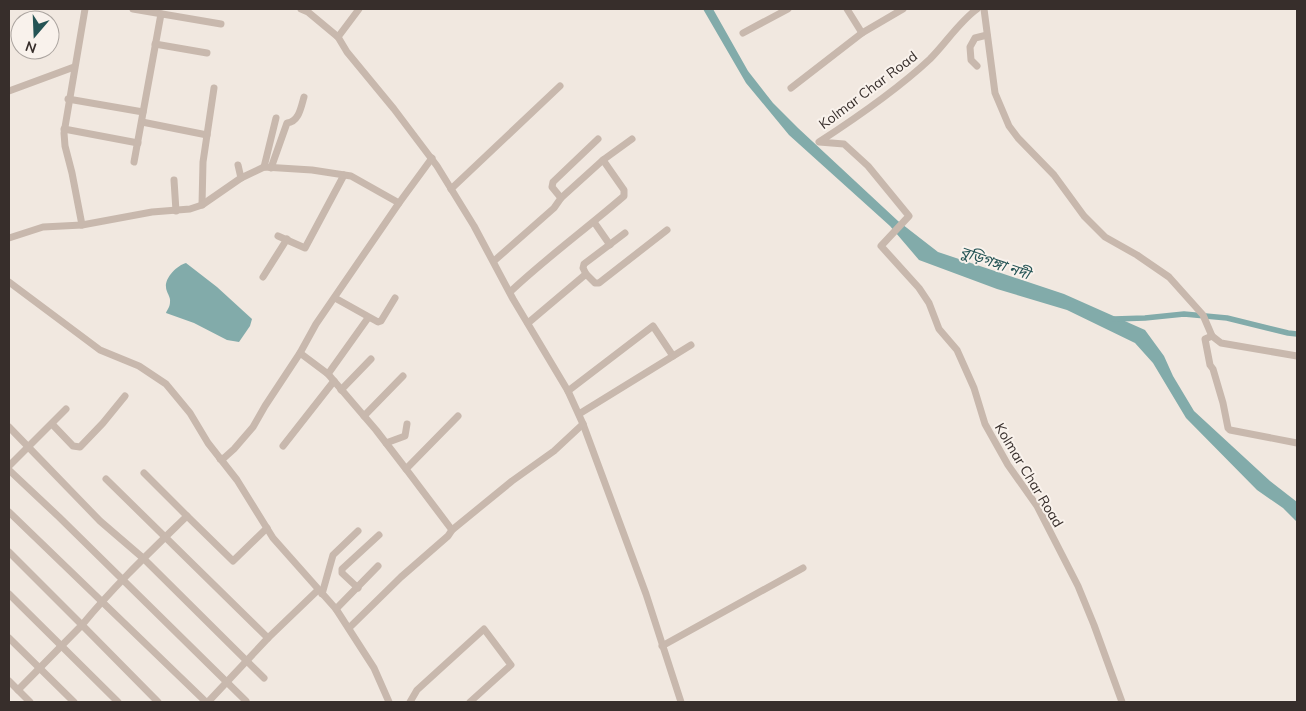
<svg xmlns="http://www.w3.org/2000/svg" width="1306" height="711" viewBox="0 0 1306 711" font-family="Mulish,'Noto Sans Bengali',sans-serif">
<rect width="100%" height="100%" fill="#f1e8e0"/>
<!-- water -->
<g fill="#82abaa">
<path d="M 703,9 L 713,9 L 748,71 L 773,103 L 798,128 L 898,221 L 938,252 L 1064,294 L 1145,330 L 1164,356 L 1173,376 L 1194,411 L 1270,481 L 1297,502 L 1297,522 L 1283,508 L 1257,490 L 1186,418 L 1153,363 L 1135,343 L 1067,310 L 997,289 L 919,260 L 890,226 L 789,135 L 746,83 Z"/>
<path d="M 186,263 L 217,287 L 252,319 L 250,326 L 239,342 L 227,340 L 194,323 L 166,313 C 167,310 170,307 170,302 C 171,297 166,292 166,287 C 165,277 178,265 186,263 Z"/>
</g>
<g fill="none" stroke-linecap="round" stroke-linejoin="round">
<!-- canal -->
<path stroke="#82abaa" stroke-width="5.5" d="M 1114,319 L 1145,318 L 1184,314 L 1227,318 L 1288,333 L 1297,334"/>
<!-- minor -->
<g stroke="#c8b8ad" stroke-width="7">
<path d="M 133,9 L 221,24"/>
<path d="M 301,9 L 308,12 L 338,37 L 347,52 L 394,109 L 437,166 L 474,226 L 513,299 L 568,391 L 583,424 L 646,594 L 681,702"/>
<path d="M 847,9 L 862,33"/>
<path d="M 977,9 C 959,22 946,43 930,59 C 898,89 856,118 819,142 L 844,144 L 868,166 L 909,216 L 881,246 L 919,288 L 929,303 L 939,329 L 957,350 L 974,388 L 985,424 L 1008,465 L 1037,506 L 1078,586 L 1094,625 L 1122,702"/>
<path d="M 984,9 L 995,93 L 1009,126 L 1018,138 L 1054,175 L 1084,216 L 1105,237 L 1137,255 L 1169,277 L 1203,315 L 1212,336 L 1221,343 L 1297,356"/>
<path d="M 743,33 L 788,9"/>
<path d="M 338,37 L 359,9"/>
<path d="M 155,44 L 207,53"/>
<path d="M 977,66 L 971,60 L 970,47 L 975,38 L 987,35"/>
<path d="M 791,88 L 862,33 L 903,9"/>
<path d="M 9,91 L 74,67"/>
<path d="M 68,99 L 143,112"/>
<path d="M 142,122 L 207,135"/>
<path d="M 64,129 L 138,143"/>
<path d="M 134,162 L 161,14"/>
<path d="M 238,165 L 241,178"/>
<path d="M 264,167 L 276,118"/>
<path d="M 271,168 L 287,123 C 299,122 301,107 304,97"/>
<path d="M 174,180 L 176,211"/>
<path d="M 451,189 L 560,86"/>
<path d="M 561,198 L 603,160 L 632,139"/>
<path d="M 202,205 L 203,162 L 214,88"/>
<path d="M 594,222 L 610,245"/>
<path d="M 82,225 L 72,173 L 65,146 L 64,133 L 85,9"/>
<path d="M 278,236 L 305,248 L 344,175"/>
<path d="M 9,238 L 43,227 L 82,225 L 152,212 L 190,209 L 202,205 L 241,178 L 264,167 L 312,170 L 351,176 L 399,203 L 432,158"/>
<path d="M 494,261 L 554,208 L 561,198 L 552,187 L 553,182 L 598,139"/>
<path d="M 586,274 L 583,268 L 584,264 L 625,233"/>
<path d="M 263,277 L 287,239"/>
<path d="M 9,282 L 100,350 L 139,366 L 166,384 L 190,413 L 208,443 L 237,480 L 273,538 L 336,609 L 374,668 L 389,702"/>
<path d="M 510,292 C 546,258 586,229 624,196 L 624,190 L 603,160"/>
<path d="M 335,298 L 378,322 L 381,321 L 395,298"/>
<path d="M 528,323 L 586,274 L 595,283 L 599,283 L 667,230"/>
<path d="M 1212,336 L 1205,339 L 1210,365 L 1213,369 L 1223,403 L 1228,428 L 1230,430 L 1297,443"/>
<path d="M 300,353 L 328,374 L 376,430 L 406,469"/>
<path d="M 328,374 L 368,318"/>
<path d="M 341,390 L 371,359"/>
<path d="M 568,391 L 653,326 L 673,356"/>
<path d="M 579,414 L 691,345"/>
<path d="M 364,416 L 403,376"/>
<path d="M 52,424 L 73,446 L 80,447 L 103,423 L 125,396"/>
<path d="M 9,427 L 100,521 L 143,558 L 264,678"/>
<path d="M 386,443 L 405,436 L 407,424"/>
<path d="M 283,446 L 334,381"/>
<path d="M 220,459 L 224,458 L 234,449 L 253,427 L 265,406 L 300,353 L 316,324 L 399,203"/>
<path d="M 9,466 L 66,409"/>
<path d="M 9,470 L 59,517 L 246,701"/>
<path d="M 144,473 L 187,516"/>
<path d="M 106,479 L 268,638 L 318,590"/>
<path d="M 9,512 L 206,702"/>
<path d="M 452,530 L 406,469 L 458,416"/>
<path d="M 9,552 L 82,625 L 18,690"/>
<path d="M 358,588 L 342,573 L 342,569 L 379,535"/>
<path d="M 9,594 L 118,702"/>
<path d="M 322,594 L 333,555 L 358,531"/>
<path d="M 336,609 L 378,566"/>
<path d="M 349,628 L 401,577 L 448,536 L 452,530 L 512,481 L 554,451 L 583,424"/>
<path d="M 9,638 L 74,702"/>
<path d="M 662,646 L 803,568"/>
<path d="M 9,681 L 30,702"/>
<path d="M 158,702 L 82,625 C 114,586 151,551 187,516 L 233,561 L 267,528"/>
<path d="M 208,702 L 268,638"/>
<path d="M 410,702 L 417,690 L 484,629 L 511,665 L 470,702"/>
</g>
</g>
<g text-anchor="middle" stroke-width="4" stroke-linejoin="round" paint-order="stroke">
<!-- street labels -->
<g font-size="14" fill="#372e2b" stroke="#f9f2ec">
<text transform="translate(868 90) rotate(-37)" y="5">Kolmar Char Road</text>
<text transform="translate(1029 475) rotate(59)" y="5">Kolmar Char Road</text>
</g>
<!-- water labels -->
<g font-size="15" font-style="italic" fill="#255455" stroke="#f9f2ec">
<text transform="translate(995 263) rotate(19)" y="5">বুড়িগঙ্গা নদী</text>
</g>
</g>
<!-- border -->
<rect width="1306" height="711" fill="none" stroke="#372e2b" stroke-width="20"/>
<!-- north arrow -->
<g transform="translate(35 35) rotate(199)"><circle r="24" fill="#f9f2ec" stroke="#aba49f"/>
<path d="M0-4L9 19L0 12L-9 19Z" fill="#255455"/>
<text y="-8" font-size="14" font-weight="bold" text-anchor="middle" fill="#372e2b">N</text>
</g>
</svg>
